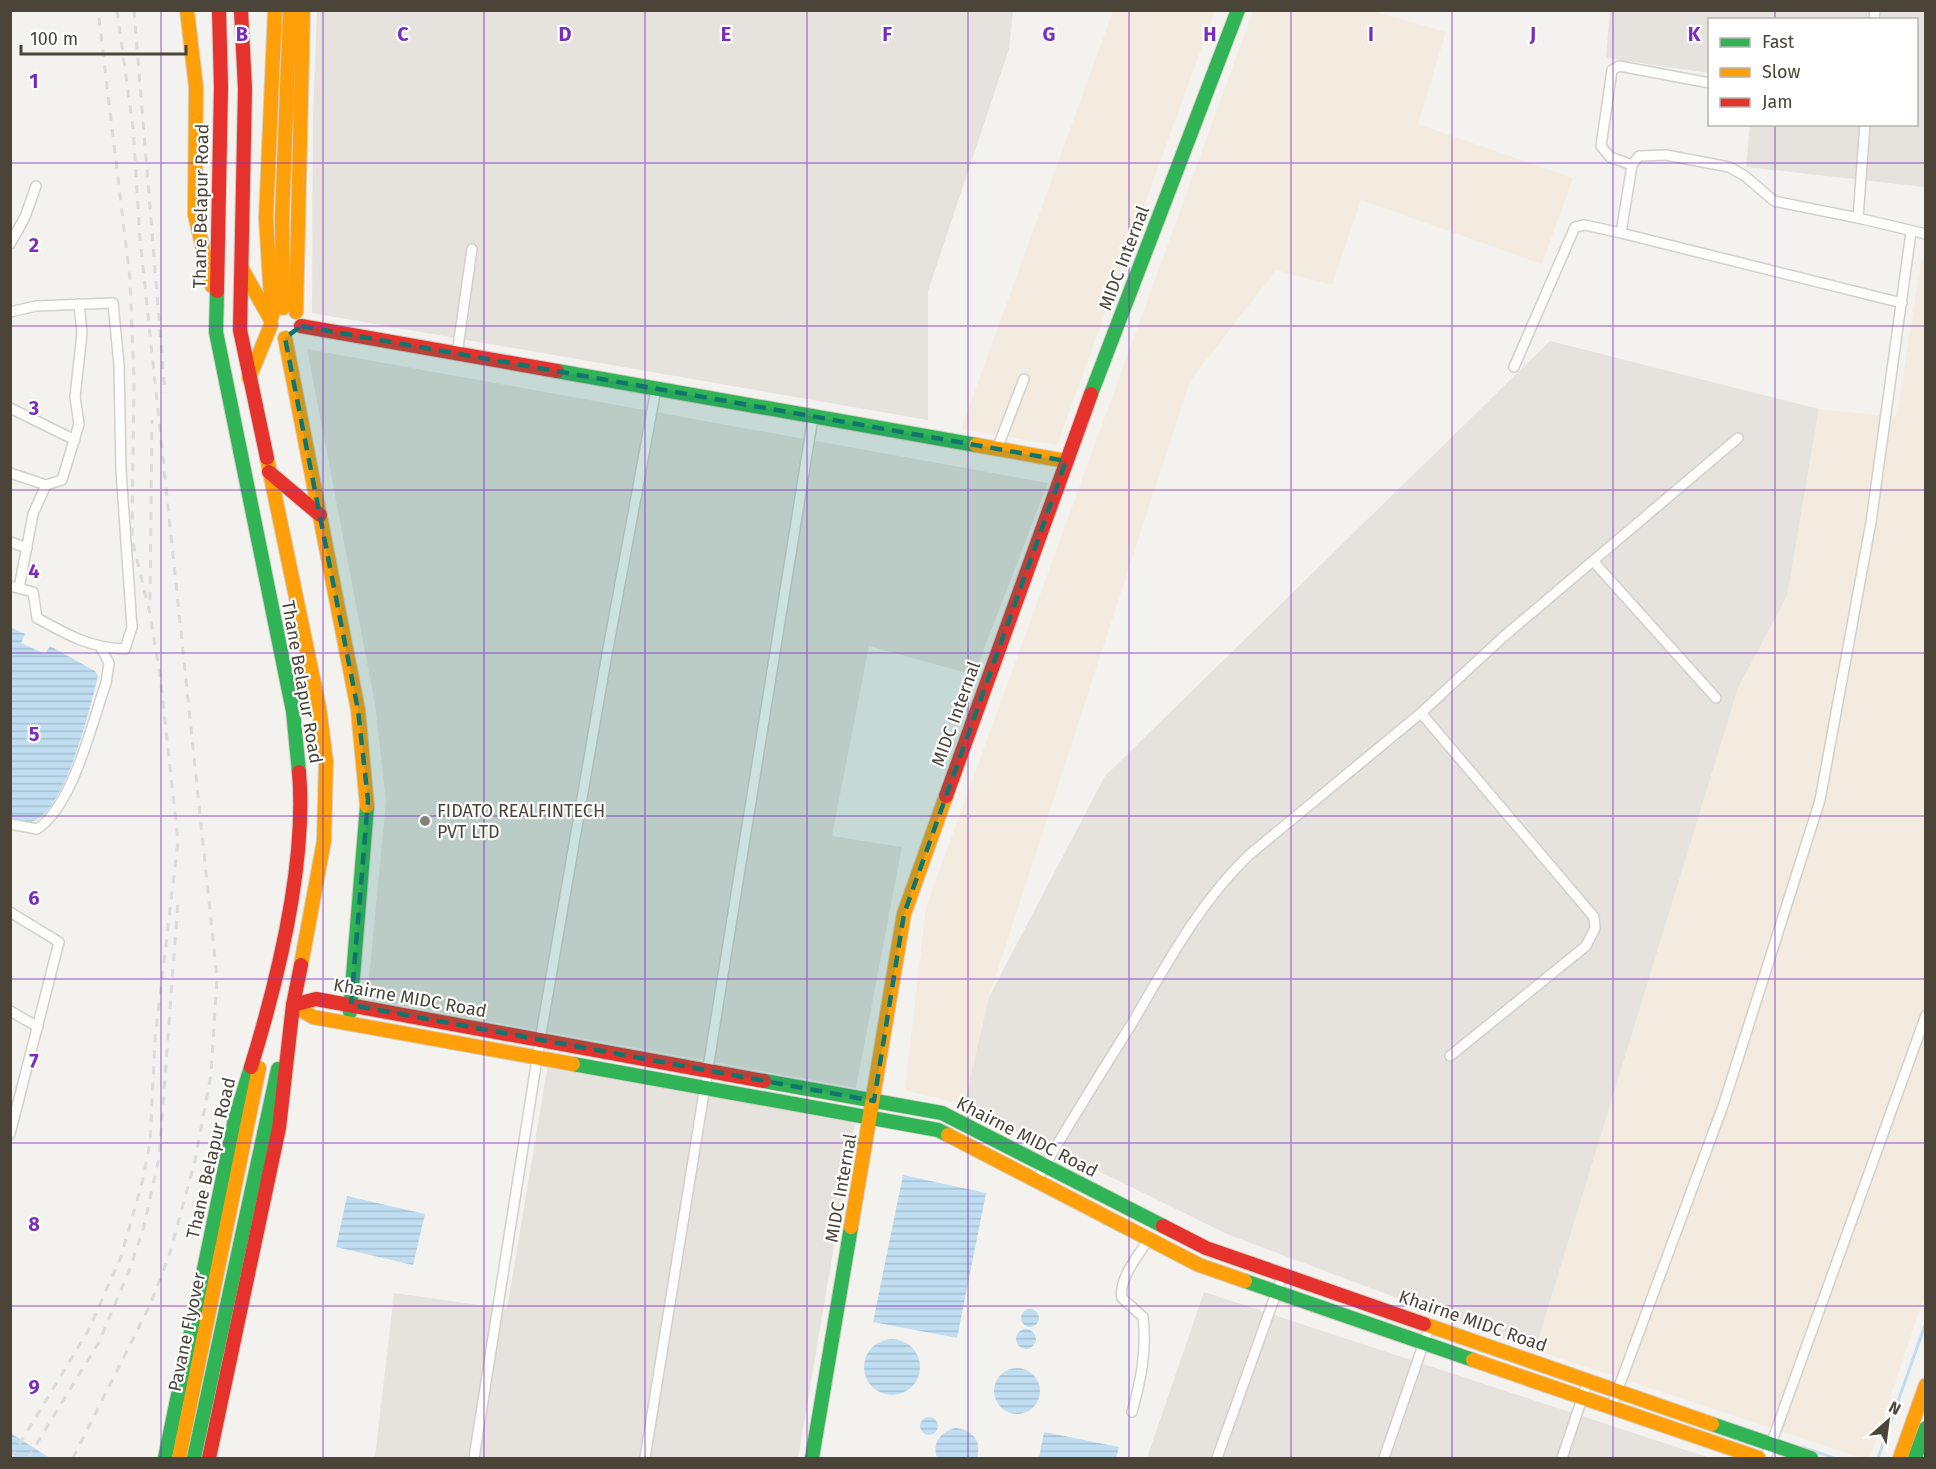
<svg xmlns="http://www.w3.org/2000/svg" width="1936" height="1469" viewBox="0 0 1936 1469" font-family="'Fira Sans',sans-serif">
<defs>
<pattern id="water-rules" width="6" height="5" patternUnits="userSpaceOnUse" patternTransform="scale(1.5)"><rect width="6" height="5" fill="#c0ddf1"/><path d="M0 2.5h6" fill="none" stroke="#a6bfcf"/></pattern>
</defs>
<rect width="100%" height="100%" fill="#f4f2ee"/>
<!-- commercial -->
<g fill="#f3ebdf">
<path d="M 1113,11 L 1215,11 L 1057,445 L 961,429 Z"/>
<path d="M 1253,11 L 1372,11 L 1446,32 L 1418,124 L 1573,178 L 1542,264 L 1361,200 L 1332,285 L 1276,270 L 1190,381 L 989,997 L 964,1105 L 905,1090 L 926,907 Z"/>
<path d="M 1921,259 L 1925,259 L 1926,1291 L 1870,1458 L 1862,1458 L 1535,1350 L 1738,688 L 1787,596 L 1819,409 L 1897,417 Z"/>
</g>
<!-- industrial -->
<g fill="#e6e2de">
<path d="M 317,11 L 1013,11 L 1009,49 L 928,291 L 928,420 L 312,313 L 313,115 Z"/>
<path d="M 1610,11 L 1925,11 L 1925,187 L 1746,167 L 1750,125 L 1916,124 L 1916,20 L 1710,20 L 1709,73 L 1606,58 Z"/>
<path d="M 1550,341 L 1819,409 L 1787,596 L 1738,688 L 1535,1350 L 1227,1234 L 964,1105 L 989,997 L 1105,776 Z"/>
<path d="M 307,349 L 1048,483 L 974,675 L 869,646 L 832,836 L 902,847 L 856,1088 L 367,999 L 386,801 L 375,704 Z"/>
<path d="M 548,1064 L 855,1123 L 798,1458 L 375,1458 L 394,1293 L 507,1309 Z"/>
<path d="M 1204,1292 L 1710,1458 L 1147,1458 Z"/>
</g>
<!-- water -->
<g fill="url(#water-rules)">
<path d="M 10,627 L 25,634 L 21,643 L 45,654 L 50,646 L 95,671 L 98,676 C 90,708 65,814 31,822 L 11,818 Z"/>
<path d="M 903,1175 L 986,1193 L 957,1338 L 873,1322 Z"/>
<path d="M 347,1196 L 425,1214 L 413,1265 L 336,1247 Z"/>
<circle cx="1030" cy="1318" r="9"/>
<circle cx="1026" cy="1339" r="10"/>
<circle cx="892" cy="1367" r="28"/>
<circle cx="1017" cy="1391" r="23"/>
<circle cx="929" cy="1426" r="9"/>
<path d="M 955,1428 C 972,1429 982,1441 977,1458 L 937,1458 C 932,1443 940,1432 955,1428 Z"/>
<path d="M 1044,1432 L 1119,1447 L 1116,1458 L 1039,1458 Z"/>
<path d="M 11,1433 L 12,1434 L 50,1458 L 11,1458 Z"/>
</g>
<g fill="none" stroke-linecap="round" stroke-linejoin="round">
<!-- stream -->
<g stroke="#c0ddf1" stroke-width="3">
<path d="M 1801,1447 L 1834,1458"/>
<path d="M 1878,1458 L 1926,1322"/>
</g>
<defs>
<g id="street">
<path d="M 1874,20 L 1875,10"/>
<path d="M 1865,124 L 1858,218 L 1926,234"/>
<path d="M 1632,165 L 1610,157 L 1601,146 L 1612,70 L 1619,66 L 1710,83"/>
<path d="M 1621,233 L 1902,303"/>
<path d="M 10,244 L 25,217 L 36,186"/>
<path d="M 10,312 L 36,306 L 113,303 L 119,365 L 121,471 L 132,627 L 125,649 C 90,648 68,635 37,618 L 33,592 L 10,586"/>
<path d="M 457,354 L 472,249"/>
<path d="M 1514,367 L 1575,227 L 1585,225 L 1621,233 L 1632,165 L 1639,156 L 1666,155 L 1729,167 L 1745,176 L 1774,201 L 1858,218"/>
<path d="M 10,408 L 75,440"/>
<path d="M 997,449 L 1024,379"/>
<path d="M 10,473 L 46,485 L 62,480 L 79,424 L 75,397 L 82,333 L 79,304"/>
<path d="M 10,542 L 27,548"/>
<path d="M 1593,561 L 1716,698"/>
<path d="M 19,588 L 33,514 L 46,485"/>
<path d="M 1421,713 L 1594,917 L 1595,928 L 1586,946 L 1450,1056"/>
<path d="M 10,824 L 37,829 C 73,806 92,723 106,683 L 109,663 L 101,648"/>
<path d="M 10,912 L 59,942 L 10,1134"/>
<path d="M 10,1011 L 38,1027"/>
<path d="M 1036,1181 C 1067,1126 1101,1073 1134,1020 C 1168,962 1200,902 1249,855 L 1421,713 L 1502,638 L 1738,438"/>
<path d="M 1611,1408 L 1724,1103 L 1820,800 L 1871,522 L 1911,232"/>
<path d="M 1132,1412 C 1141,1380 1147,1351 1143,1317 L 1122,1298 C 1118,1279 1139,1255 1148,1240"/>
<path d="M 474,1458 L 540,1040 L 607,654 L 656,389"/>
<path d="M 645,1458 L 813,417"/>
<path d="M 1217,1458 L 1283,1274"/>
<path d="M 1384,1458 L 1430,1325"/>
<path d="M 1562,1458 L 1588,1381"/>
<path d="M 1766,1458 L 1926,1015"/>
</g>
<g id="fast">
<path d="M 217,291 L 216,332 L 293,711 L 299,772"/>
<path d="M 557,371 L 976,445"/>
<path d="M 1091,394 L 1238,10"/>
<path d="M 350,1012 L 367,806"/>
<path d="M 573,1064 L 938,1130 L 948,1135"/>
<path d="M 764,1081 L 942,1113 L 1163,1226"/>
<path d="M 1245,1281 L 1473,1360"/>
<path d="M 1712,1424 L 1811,1458"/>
<path d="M 165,1458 L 235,1119 L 251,1067"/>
<path d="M 194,1458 L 278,1069"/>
<path d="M 812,1458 L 851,1227"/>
<path d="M 1915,1458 L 1926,1428"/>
</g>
<g id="slow">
<path d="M 187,10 L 196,87 L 195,215 L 212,286"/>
<path d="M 242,269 L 271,320"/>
<path d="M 283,308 L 282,218 L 290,10"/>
<path d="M 296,312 L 303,10"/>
<path d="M 272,316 L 266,218 L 275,10"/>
<path d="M 285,338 L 358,710 L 367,806"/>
<path d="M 249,378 L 271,325"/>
<path d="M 976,445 L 1066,461"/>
<path d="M 267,458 L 319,707 L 326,761 L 324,841 L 301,965"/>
<path d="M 293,1005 L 313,1017 L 573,1064"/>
<path d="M 948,1135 L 1199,1265 L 1245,1281"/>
<path d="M 851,1227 L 904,914 L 946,796"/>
<path d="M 1424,1324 L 1712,1424"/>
<path d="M 1473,1360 L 1759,1458"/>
<path d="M 179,1458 L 259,1068"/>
<path d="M 1900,1458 L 1926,1385"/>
</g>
<g id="jam">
<path d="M 241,10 L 245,89 L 240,330 L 267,458"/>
<path d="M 217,291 L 221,87 L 219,10"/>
<path d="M 301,326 L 557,371"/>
<path d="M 269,472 L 320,515"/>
<path d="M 946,796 L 1091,394"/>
<path d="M 293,1005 L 316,999 L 764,1081"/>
<path d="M 251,1067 C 278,979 307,864 299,772"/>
<path d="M 1163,1226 L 1206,1248 L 1424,1324"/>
<path d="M 209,1458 L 279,1128 L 293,1005 L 301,965"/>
</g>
</defs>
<!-- street casing -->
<use href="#street" stroke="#d2d0cb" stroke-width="12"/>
<!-- fast casing -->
<use href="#fast" stroke="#d3cfc5" stroke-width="16"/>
<!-- slow casing -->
<use href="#slow" stroke="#d3cfc5" stroke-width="16"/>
<!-- jam casing -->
<use href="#jam" stroke="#d3cfc5" stroke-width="16"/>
<!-- street -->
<use href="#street" stroke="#fdfdfc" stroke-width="9"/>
<!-- fast -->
<use href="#fast" stroke="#30b455" stroke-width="14"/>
<!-- slow -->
<use href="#slow" stroke="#ff9f0a" stroke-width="14"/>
<!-- jam -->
<use href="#jam" stroke="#e5322d" stroke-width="14"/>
<!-- rail -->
<g stroke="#dbdbda" stroke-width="3" stroke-dasharray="8 8" stroke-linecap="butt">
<path d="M 134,10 L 165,393"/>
<path d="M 150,600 L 152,420"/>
<path d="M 11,1458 L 88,1331 L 121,1257 L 142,1183 L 150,1143 L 155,1039 L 178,841 L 160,675 L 150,614 L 132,539 L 134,380 L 130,279 L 98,10"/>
<path d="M 28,1458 L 99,1342 L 129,1271 L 143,1230 L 159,1158 L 178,901"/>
<path d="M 73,1458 L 150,1305 L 169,1256 L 195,1161 L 211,1074 L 217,978 L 140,238 L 133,128 L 117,10"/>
</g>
</g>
<!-- marked area -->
<path fill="#0f766e" fill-opacity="0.2" stroke="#0f766e" stroke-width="4.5" stroke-dasharray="12 8" stroke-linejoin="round" d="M 301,326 L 1066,461 L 904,914 L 874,1101 L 351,1005 L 368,800 L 358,710 L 285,338 Z"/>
<!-- grid -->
<path fill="none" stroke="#7b2cbf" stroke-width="1.5" stroke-opacity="0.55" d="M 161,10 L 161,1458M 323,10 L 323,1458M 484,10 L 484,1458M 645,10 L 645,1458M 807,10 L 807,1458M 968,10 L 968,1458M 1129,10 L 1129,1458M 1291,10 L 1291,1458M 1452,10 L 1452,1458M 1613,10 L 1613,1458M 1775,10 L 1775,20M 1775,124 L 1775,1458M 10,163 L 1926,163M 10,326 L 1926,326M 10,490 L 1926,490M 10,653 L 1926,653M 10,816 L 1926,816M 10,979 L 1926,979M 10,1143 L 1926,1143M 10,1306 L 1926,1306"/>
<!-- markers -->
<circle fill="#868178" stroke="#fff" stroke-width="2" cx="425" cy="821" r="6"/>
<g text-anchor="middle" stroke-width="4.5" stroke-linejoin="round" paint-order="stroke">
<!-- street labels -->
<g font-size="18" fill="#4b4439" stroke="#fff">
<text transform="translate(201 206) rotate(-89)" y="6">Thane Belapur Road</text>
<text transform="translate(1124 258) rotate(-69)" y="6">MIDC Internal</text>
<text transform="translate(302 682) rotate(80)" y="6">Thane Belapur Road</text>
<text transform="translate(956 714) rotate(-70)" y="6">MIDC Internal</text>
<text transform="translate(410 998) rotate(10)" y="6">Khairne MIDC Road</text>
<text transform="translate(1027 1137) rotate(27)" y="6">Khairne MIDC Road</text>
<text transform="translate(211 1158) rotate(-77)" y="6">Thane Belapur Road</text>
<text transform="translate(841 1188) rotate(-80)" y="6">MIDC Internal</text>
<text transform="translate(1473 1321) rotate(19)" y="6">Khairne MIDC Road</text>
<text transform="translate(187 1332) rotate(-78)" y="6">Pavane Flyover</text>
</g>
<!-- poi labels -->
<g font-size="18" fill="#4b4439" stroke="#fff" text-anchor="start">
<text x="437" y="817">FIDATO REALFINTECH<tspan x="437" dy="21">PVT LTD</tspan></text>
</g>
</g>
<g font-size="20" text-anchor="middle" font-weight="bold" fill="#7b2cbf" stroke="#fff" stroke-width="4.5" stroke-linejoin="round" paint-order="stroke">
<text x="242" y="41">B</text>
<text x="403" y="41">C</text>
<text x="565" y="41">D</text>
<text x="726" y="41">E</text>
<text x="887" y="41">F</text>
<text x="1049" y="41">G</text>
<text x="1210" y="41">H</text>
<text x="1371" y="41">I</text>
<text x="1533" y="41">J</text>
<text x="1694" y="41">K</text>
<text x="34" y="88">1</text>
<text x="34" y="252">2</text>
<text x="34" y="415">3</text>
<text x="34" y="578">4</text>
<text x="34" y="741">5</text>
<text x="34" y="905">6</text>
<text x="34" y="1068">7</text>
<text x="34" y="1231">8</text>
<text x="34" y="1394">9</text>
</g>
<!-- border -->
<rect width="1936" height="1469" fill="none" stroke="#4b4439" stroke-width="24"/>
<!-- legend -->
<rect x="1708" y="18" width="210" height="108" fill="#ffffff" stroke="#b7b4b0" stroke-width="1.5"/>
<rect x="1720" y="38" width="30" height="9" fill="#30b455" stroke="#b7b4b0" stroke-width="1.5"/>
<text x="1762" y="48" font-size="18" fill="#4b4439">Fast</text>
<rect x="1720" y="68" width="30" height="9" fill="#ff9f0a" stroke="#b7b4b0" stroke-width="1.5"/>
<text x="1762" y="78" font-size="18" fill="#4b4439">Slow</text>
<rect x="1720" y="98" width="30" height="9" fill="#e5322d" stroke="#b7b4b0" stroke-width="1.5"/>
<text x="1762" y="108" font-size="18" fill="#4b4439">Jam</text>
<!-- north arrow -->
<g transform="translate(1888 1421) rotate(28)" stroke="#ffffff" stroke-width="4.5" paint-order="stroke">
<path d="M0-4.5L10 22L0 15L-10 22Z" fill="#4b4439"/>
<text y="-9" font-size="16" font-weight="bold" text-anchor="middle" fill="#4b4439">N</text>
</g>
<!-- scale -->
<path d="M21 45v9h165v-9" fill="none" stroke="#4b4439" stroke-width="3"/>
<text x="30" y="45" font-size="18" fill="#4b4439" stroke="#ffffff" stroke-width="4.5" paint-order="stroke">100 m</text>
</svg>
